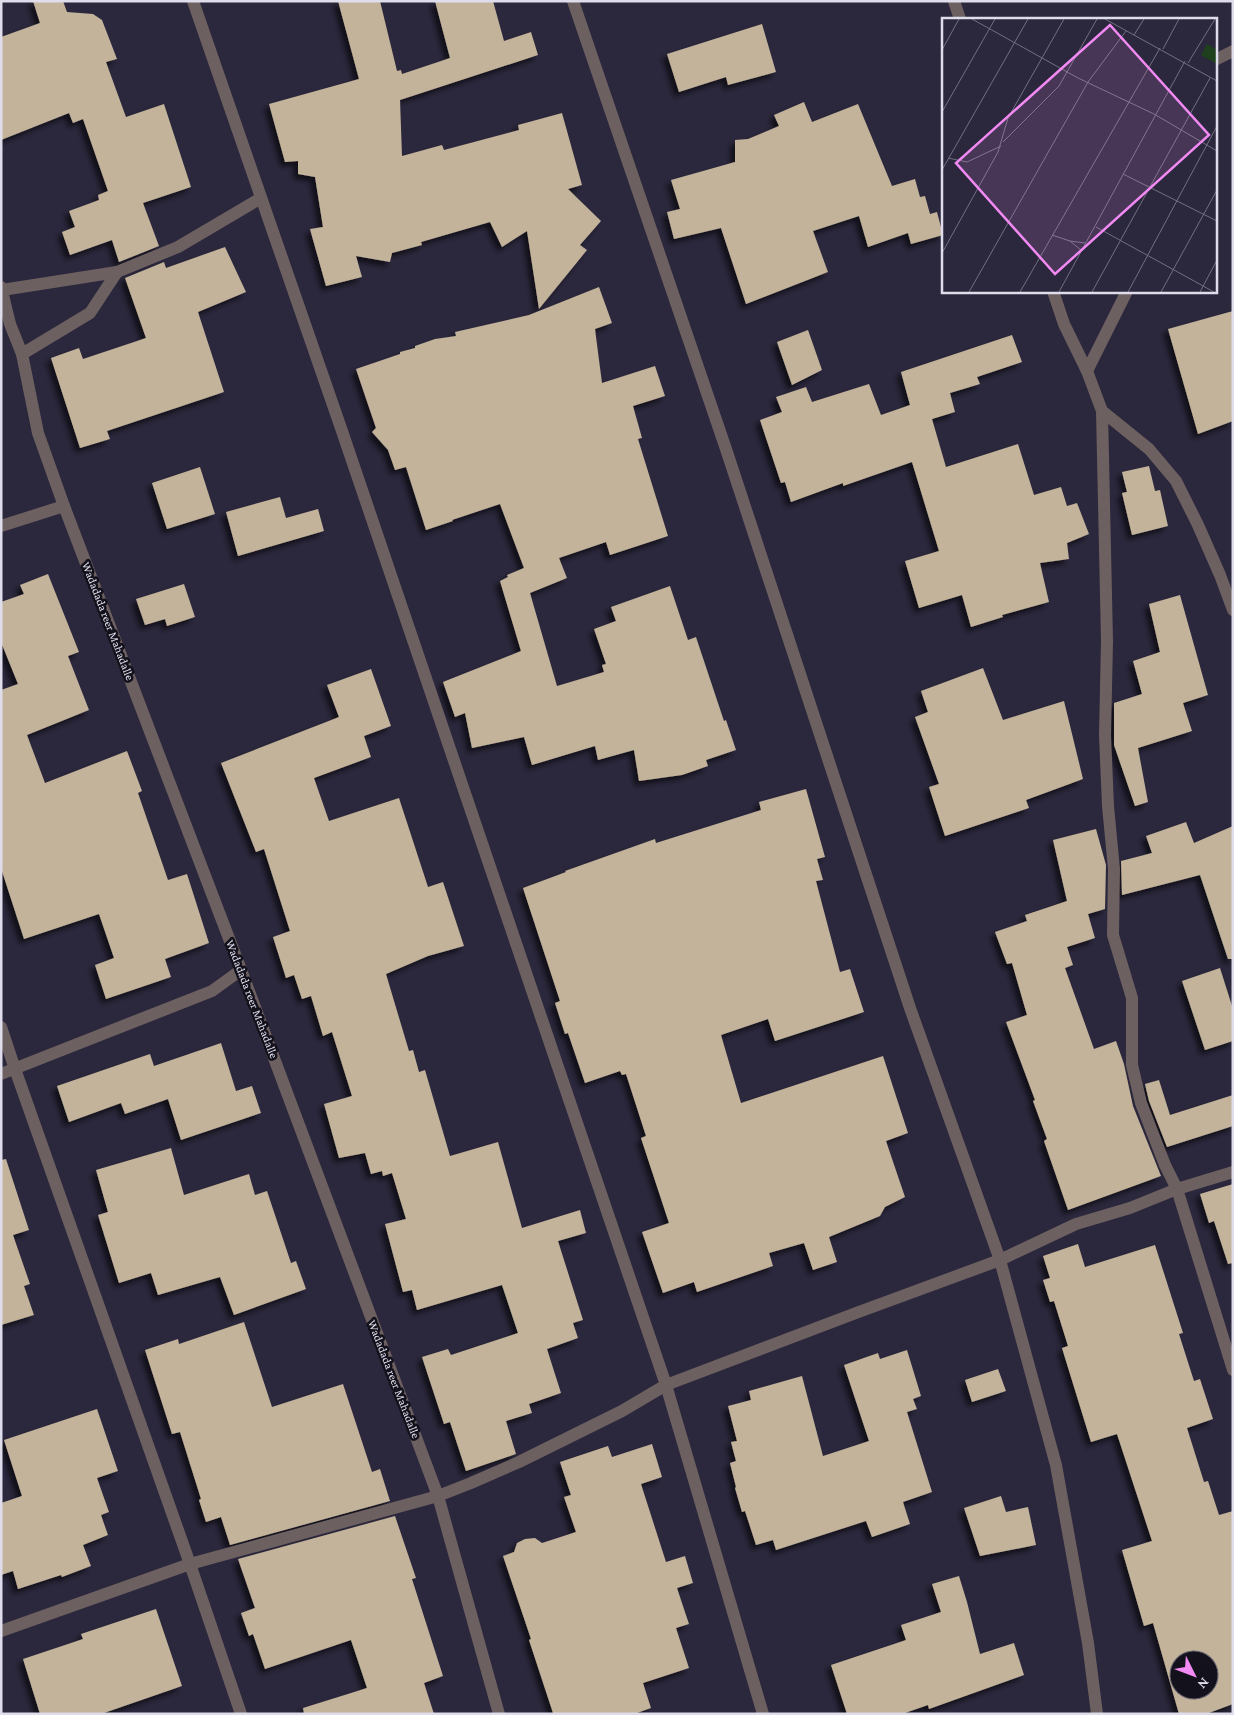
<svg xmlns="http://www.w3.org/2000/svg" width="1234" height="1715" viewBox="0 0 1234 1715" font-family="'Crimson Pro',serif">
<defs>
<filter id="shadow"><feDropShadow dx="-4.5" dy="4.5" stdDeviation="2.5" flood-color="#0009"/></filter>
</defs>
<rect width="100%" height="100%" fill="#2b273c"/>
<!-- building -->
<g fill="#c3b39b" fill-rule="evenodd" filter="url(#shadow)">
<path d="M 33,1 L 63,1 L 67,12 L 93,14 L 102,20 L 117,59 L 106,62 L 126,117 L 164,104 L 191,187 L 143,203 L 159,246 L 119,262 L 112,240 L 70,255 L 62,232 L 75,227 L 69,211 L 99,200 L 98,195 L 108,191 L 83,119 L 73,123 L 69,113 L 1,140 L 1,37 L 40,23 Z"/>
<path d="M 338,1 L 380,1 L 397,71 L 401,70 L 402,74 L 450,58 L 435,1 L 493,1 L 504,41 L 531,32 L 538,55 L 400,100 L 402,156 L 442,145 L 444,150 L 519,130 L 518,125 L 562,113 L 582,185 L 568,189 L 601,221 L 580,245 L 587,250 L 539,309 L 527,231 L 502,247 L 490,222 L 421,242 L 422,245 L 392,253 L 390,262 L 356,256 L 362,277 L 326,286 L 310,229 L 323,227 L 315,177 L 298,174 L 298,161 L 285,162 L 269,104 L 359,79 Z"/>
<path d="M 762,24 L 776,72 L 728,85 L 726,77 L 679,92 L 667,54 Z"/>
<path d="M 804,102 L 812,122 L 858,104 L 892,186 L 915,179 L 920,197 L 925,196 L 930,214 L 937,212 L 943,235 L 911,244 L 908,233 L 868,247 L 859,216 L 813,231 L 828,272 L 746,304 L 721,228 L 674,239 L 667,212 L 680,209 L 671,180 L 735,162 L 735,140 L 748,139 L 779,126 L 774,115 Z"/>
<path d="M 225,247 L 246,292 L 198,312 L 224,392 L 107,431 L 110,439 L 80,448 L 51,358 L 79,348 L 83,359 L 146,338 L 125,278 L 164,262 L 166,268 Z"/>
<path d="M 599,287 L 612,323 L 595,329 L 602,383 L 655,366 L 665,396 L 633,406 L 642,438 L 638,439 L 668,536 L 610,555 L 606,542 L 559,558 L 567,578 L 530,593 L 557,686 L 604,672 L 602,665 L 606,664 L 594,629 L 616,621 L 611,607 L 670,586 L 688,640 L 696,637 L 724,721 L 726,720 L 736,750 L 706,760 L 708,766 L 682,775 L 639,781 L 634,750 L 598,760 L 595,746 L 532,765 L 524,737 L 472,748 L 465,713 L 455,717 L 443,682 L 521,651 L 500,581 L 508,577 L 507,575 L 524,568 L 500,504 L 452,520 L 453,521 L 426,530 L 406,467 L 395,470 L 388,450 L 372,432 L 376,428 L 356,369 L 400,354 L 400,352 L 415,348 L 415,346 L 435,339 L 456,336 L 455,332 L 529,315 Z"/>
<path d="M 1233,311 L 1233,421 L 1198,434 L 1168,329 Z"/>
<path d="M 808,330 L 822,370 L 792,385 L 777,342 Z"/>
<path d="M 1012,335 L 1022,362 L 977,377 L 980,384 L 950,393 L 955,412 L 932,419 L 946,467 L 1018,444 L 1034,495 L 1061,487 L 1067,506 L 1077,503 L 1089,534 L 1067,543 L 1069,559 L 1040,563 L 1049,602 L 1002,615 L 1003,617 L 971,627 L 962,595 L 919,608 L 905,561 L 939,551 L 912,462 L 843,486 L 843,483 L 791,502 L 785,482 L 781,483 L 760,420 L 782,412 L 776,397 L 806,387 L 812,402 L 869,384 L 881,415 L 910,405 L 901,372 Z"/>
<path d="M 1149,466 L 1155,491 L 1160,490 L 1168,526 L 1132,535 L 1122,493 L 1127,492 L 1122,472 Z"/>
<path d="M 200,467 L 215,514 L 167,529 L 152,483 Z"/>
<path d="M 280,497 L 286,518 L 318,509 L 324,531 L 238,556 L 226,512 Z"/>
<path d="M 48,574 L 79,652 L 68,656 L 89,710 L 27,735 L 45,783 L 127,751 L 142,791 L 138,793 L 168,880 L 187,874 L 209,943 L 165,959 L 171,977 L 106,999 L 95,965 L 114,958 L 99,914 L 24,939 L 1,868 L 1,690 L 18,684 L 1,642 L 1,602 L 24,594 L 20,585 Z"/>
<path d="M 184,584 L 195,617 L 167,626 L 165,619 L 145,625 L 136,599 Z"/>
<path d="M 1180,595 L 1208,695 L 1183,703 L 1192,731 L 1138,748 L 1148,802 L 1135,806 L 1114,745 L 1114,703 L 1142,694 L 1133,661 L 1160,652 L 1149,604 Z"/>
<path d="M 983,668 L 1003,720 L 1064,701 L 1083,779 L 1026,800 L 1029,808 L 945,836 L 929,787 L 939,784 L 915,717 L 928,712 L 921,691 Z"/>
<path d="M 371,669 L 391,726 L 364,736 L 371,757 L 314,778 L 329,821 L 399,798 L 428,887 L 443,882 L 464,946 L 428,956 L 386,974 L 409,1051 L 413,1050 L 419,1072 L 425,1070 L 450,1156 L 498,1142 L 522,1228 L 580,1210 L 586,1233 L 558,1241 L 583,1320 L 573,1323 L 578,1338 L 547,1349 L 561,1393 L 529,1404 L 532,1413 L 506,1421 L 516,1454 L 466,1471 L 450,1422 L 444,1424 L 422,1357 L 448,1349 L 451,1355 L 518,1333 L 502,1285 L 417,1310 L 412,1290 L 403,1292 L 385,1224 L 406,1219 L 392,1173 L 383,1176 L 382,1171 L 371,1174 L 365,1153 L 339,1158 L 324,1104 L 352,1096 L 332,1032 L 323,1036 L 311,996 L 302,999 L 294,975 L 286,978 L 273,937 L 290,931 L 264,849 L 256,852 L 221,763 L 339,717 L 327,685 Z"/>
<path d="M 806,789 L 825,857 L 817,859 L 823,880 L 816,881 L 840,972 L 850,969 L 864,1012 L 775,1041 L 768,1019 L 721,1035 L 741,1103 L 883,1056 L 908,1133 L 886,1141 L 905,1197 L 885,1207 L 880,1216 L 829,1237 L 837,1262 L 813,1270 L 804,1243 L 769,1253 L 773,1266 L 697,1292 L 694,1282 L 663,1293 L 642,1232 L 669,1223 L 641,1138 L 646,1136 L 626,1074 L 622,1075 L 620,1071 L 585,1083 L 568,1033 L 565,1034 L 555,1003 L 560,1001 L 523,888 L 566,872 L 565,871 L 655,839 L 656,843 L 761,810 L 759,802 Z"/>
<path d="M 1186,822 L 1194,843 L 1233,826 L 1233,959 L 1228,959 L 1200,875 L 1122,895 L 1121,861 L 1152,853 L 1146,836 Z"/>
<path d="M 1096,829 L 1106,865 L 1105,909 L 1088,914 L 1095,938 L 1067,947 L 1073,965 L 1065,968 L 1094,1049 L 1116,1041 L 1124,1064 L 1133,1106 L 1161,1176 L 1068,1210 L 1044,1141 L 1047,1139 L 1033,1101 L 1035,1100 L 1006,1022 L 1027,1015 L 1012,963 L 1007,964 L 995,932 L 1027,921 L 1025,915 L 1067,901 L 1053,840 Z"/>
<path d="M 1220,968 L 1233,1009 L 1233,1041 L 1205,1050 L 1182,981 Z"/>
<path d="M 221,1043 L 236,1091 L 252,1086 L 261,1113 L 181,1140 L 168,1099 L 125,1114 L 121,1103 L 69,1122 L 57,1086 L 150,1054 L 154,1066 Z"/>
<path d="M 1159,1080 L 1170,1115 L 1233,1095 L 1233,1126 L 1167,1147 L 1149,1101 L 1145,1084 Z"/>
<path d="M 171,1148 L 184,1195 L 249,1174 L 255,1195 L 267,1191 L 291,1263 L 296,1261 L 306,1289 L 234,1315 L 220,1277 L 158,1295 L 151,1273 L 119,1283 L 98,1215 L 108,1212 L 96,1170 Z"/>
<path d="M 6,1159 L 29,1230 L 13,1235 L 30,1284 L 24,1286 L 34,1315 L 1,1325 L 1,1160 Z"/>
<path d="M 1233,1184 L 1233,1263 L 1228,1264 L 1214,1221 L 1209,1223 L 1200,1194 Z"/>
<path d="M 1078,1244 L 1085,1267 L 1155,1245 L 1183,1333 L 1179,1334 L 1194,1381 L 1200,1379 L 1213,1419 L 1187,1428 L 1204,1482 L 1208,1481 L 1219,1515 L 1233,1511 L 1233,1704 L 1206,1714 L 1179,1714 L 1153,1623 L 1144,1626 L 1122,1550 L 1152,1541 L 1117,1434 L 1091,1442 L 1062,1348 L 1068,1346 L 1054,1301 L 1050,1302 L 1043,1280 L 1050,1278 L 1043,1256 ZM 1179,1660 L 1209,1660 L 1209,1690 L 1179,1690 Z"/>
<path d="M 244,1322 L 272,1407 L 343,1384 L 372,1472 L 380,1469 L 390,1501 L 230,1545 L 221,1517 L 206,1522 L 199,1500 L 201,1499 L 180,1432 L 172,1434 L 145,1350 L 178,1339 L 179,1344 Z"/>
<path d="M 907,1350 L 921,1396 L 913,1399 L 917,1409 L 907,1412 L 932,1492 L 903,1502 L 910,1524 L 872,1537 L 866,1521 L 776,1550 L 773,1540 L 756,1545 L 745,1511 L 742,1512 L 735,1488 L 736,1487 L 730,1463 L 736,1461 L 731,1442 L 737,1441 L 728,1406 L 751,1400 L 749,1391 L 802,1376 L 823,1456 L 869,1441 L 844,1365 L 878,1353 L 880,1359 Z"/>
<path d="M 998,1369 L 1006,1391 L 972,1402 L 965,1380 Z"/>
<path d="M 97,1409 L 118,1471 L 97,1478 L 109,1512 L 101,1515 L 108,1535 L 83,1545 L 91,1566 L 62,1577 L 61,1575 L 18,1589 L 13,1571 L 1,1575 L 1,1503 L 22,1496 L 4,1440 Z"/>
<path d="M 652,1444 L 662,1477 L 641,1484 L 666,1562 L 685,1556 L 693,1583 L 677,1588 L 689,1624 L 676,1628 L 689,1668 L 643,1683 L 651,1708 L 634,1714 L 553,1713 L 529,1640 L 531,1639 L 503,1556 L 514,1552 L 517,1543 L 525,1539 L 535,1538 L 542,1543 L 576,1532 L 564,1497 L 571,1495 L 560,1462 L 608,1446 L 612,1457 Z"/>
<path d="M 1001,1496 L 1006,1512 L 1028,1507 L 1036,1545 L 980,1556 L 964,1508 Z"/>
<path d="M 395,1516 L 416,1578 L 412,1579 L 443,1676 L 424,1683 L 434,1714 L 304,1714 L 303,1708 L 367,1688 L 351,1640 L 265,1669 L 253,1634 L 249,1636 L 241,1613 L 255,1608 L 238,1559 Z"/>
<path d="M 959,1576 L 967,1602 L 980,1654 L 1014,1643 L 1024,1675 L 929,1709 L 928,1705 L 902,1714 L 847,1714 L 831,1665 L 906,1640 L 901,1625 L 941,1612 L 932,1584 Z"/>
<path d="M 156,1609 L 182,1686 L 101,1714 L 40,1714 L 23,1659 L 83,1639 L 81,1634 Z"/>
</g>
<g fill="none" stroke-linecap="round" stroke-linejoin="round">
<!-- minor -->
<g stroke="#6d6060" stroke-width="12">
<path d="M 193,1 L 342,431 L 666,1385 L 763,1714"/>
<path d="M 573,1 L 726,449 L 910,1008 L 1000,1260 L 1056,1465 L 1088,1643 L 1097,1714"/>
<path d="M 954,1 L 960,19"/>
<path d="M 1215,60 L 1233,51"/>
<path d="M 1,287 L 10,324 L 22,354 L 38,433 L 64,506 L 241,970 L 438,1496 L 499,1714"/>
<path d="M 2,290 L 117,272 L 178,247 L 261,198"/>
<path d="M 1053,291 L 1064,324 L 1087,371 L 1102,411 L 1149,449 L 1176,481 L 1198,525 L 1220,575 L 1233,610"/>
<path d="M 22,354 L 90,313 L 117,272"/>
<path d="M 1087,371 L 1127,291"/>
<path d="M 1102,411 L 1107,641 L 1105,735 L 1108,806 L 1114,869 L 1113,935 L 1132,998 L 1132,1065 L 1141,1103 L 1165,1165 L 1177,1189 L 1233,1370"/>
<path d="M 1,526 L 64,506"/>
<path d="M 1,1027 L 15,1069 L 190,1564 L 241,1714"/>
<path d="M 1,1074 L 212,991 L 241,970"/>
<path d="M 1,1631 L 190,1564 L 438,1496 L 471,1483 L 519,1462 L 622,1411 L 666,1385 L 856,1313 L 1000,1260 L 1076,1224 L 1130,1208 L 1177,1189 L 1233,1172"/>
</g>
</g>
<g text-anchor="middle" stroke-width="5" stroke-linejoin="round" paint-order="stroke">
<!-- street labels -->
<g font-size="12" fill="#dfddeb" stroke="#13111b">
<text transform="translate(108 621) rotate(69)" y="4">Wadadada reer Mahadalle</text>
<text transform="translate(252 999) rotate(69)" y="4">Wadadada reer Mahadalle</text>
<text transform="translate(394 1379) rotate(69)" y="4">Wadadada reer Mahadalle</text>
</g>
</g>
<!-- overview -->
<g transform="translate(942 18)">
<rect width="275" height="275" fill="#2b273c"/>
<path d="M 265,26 L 275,32 L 275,46 L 259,37 Z" fill="#1e401c"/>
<path fill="none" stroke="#737082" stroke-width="1" d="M 30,1 L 136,60 L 212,96 L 275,133M 163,1 L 275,63M 192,17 L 202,1M 221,31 L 237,1M 0,32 L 17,1M 246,45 L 273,1M 0,94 L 53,1M 61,124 L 117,68 L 155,1M 6,140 L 25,144 L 59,128M 0,152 L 86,1M 181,156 L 275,203M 154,209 L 272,274M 110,217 L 128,223 L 139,232M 128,223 L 143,225M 0,235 L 56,134 L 66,100 L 122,1M 27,274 L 146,64 L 184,13M 78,274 L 218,30M 117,274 L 243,43M 150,274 L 268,60M 186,274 L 275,108M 219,274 L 275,172M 258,274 L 275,242"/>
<path fill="#f28af3" fill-opacity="0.15" stroke="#f28af3" stroke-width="2.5" d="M 168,7 L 267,117 L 113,256 L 14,145 Z"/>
<rect width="275" height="275" fill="none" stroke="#dfddeb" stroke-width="2.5"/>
</g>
<!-- border -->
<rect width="1234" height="1715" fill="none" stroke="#dfddeb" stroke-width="5"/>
<!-- north arrow -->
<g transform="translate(1194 1675) rotate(132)"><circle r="24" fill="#13111b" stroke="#65636e"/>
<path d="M0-4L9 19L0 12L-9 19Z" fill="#f28af3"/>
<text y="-8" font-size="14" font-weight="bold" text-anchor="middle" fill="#dfddeb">N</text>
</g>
</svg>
